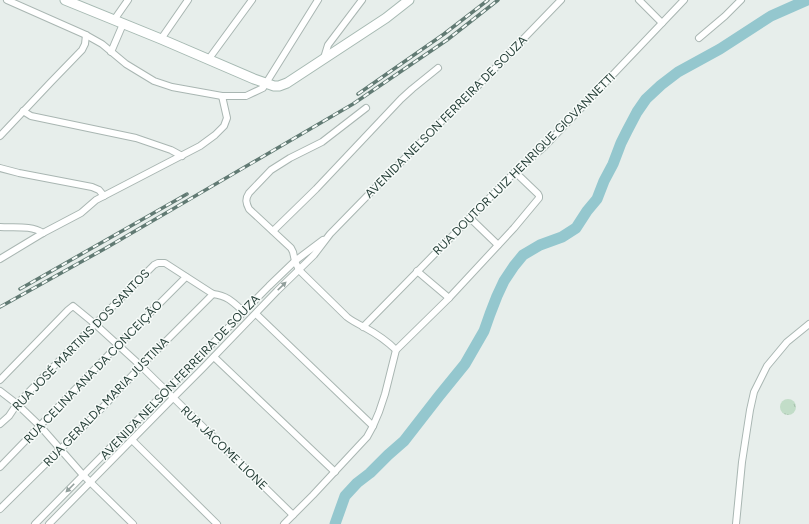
<svg xmlns="http://www.w3.org/2000/svg" width="809" height="524" viewBox="0 0 809 524" font-family="Figtree,sans-serif">
<defs>
<pattern id="grass-tufts" width="24" height="20" patternUnits="userSpaceOnUse"><rect width="24" height="20" fill="#c2ddc8"/><path d="M3 7l-1-3M5 7V3M7 7l1-3M15 17l-1-3M17 17v-4M19 17l1-3" fill="none" stroke="#a7bfad"/></pattern>
</defs>
<rect width="100%" height="100%" fill="#e7eeeb"/>
<!-- grass -->
<circle fill="url(#grass-tufts)" cx="788" cy="407" r="8"/>
<g fill="none" stroke-linecap="round" stroke-linejoin="round">
<!-- river -->
<path stroke="#94c7ce" stroke-width="11" d="M 335,524 L 345,496 L 357,483 L 370,473 L 388,455 L 404,441 L 439,396 L 465,364 L 484,331 L 490,314 L 497,296 L 504,281 L 514,266 L 523,255 L 540,245 L 562,237 L 576,228 L 587,211 L 597,199 L 604,181 L 613,164 L 621,143 L 627,131 L 637,112 L 646,99 L 661,85 L 678,72 L 720,49 L 771,16 L 807,0"/>
<defs>
<g id="street">
<path d="M 7,0 L 86,35 L 102,44 L 126,64 L 154,81 L 172,87 L 222,96 L 246,96 L 263,88 L 318,0"/>
<path d="M 639,0 L 662,23"/>
<path d="M 114,20 L 128,0"/>
<path d="M 699,38 L 725,16 L 741,0"/>
<path d="M 161,39 L 188,0"/>
<path d="M 111,52 L 123,24"/>
<path d="M 324,58 L 328,45 L 362,0"/>
<path d="M 208,60 L 252,0"/>
<path d="M 366,108 L 322,142 L 290,158 L 271,170 L 249,193 C 245,199 246,203 249,209 L 291,248 L 293,252 L 295,261 L 299,270 L 347,317 C 352,321 358,324 364,327 C 375,333 387,341 396,350"/>
<path d="M 23,111 L 31,116 L 136,138 L 171,150 L 182,156"/>
<path d="M 0,136 L 51,82 L 82,50 L 85,44 L 86,35"/>
<path d="M 0,168 L 19,173 L 92,187 L 99,190 L 104,196"/>
<path d="M 470,218 L 498,245"/>
<path d="M 0,227 C 14,228 31,225 43,233"/>
<path d="M 273,231 L 316,189 L 401,99 L 412,89 L 438,68"/>
<path d="M 0,259 L 43,233 L 81,213 L 96,200 L 200,146 L 215,135 L 224,126 L 227,118 L 222,96"/>
<path d="M 417,271 L 449,298"/>
<path d="M 256,314 L 373,426"/>
<path d="M 363,327 L 515,172 L 544,147 L 684,0"/>
<path d="M 214,357 L 335,472"/>
<path d="M 0,380 L 68,310 L 73,306 L 95,324 L 141,366 L 293,515"/>
<path d="M 0,391 L 17,404 L 40,426 L 83,475 L 133,524"/>
<path d="M 0,424 L 9,416 L 17,404 L 95,324 L 154,265 L 158,263 L 165,263 L 213,294 C 228,296 233,302 244,312"/>
<path d="M 132,440 L 217,524"/>
<path d="M 0,467 L 118,345 L 186,277"/>
<path d="M 0,509 L 102,408 L 141,366 L 213,294"/>
<path d="M 35,524 L 166,391 L 269,286 L 295,261 L 323,240"/>
<path d="M 49,524 L 173,398 L 202,369 L 277,291 L 314,255 L 330,234 L 371,192 L 456,107 L 471,93 L 561,0"/>
<path d="M 284,524 L 313,495 L 367,437 L 373,426 L 379,412 L 385,394 L 396,350 L 449,298 L 514,228 L 539,198 L 539,196 L 538,194 L 515,172"/>
<path d="M 736,524 L 742,462 L 750,410 L 754,392 L 767,366 L 787,342 L 809,324"/>
</g>
<path id="secondary" d="M 65,0 L 161,39 L 254,79 L 274,86 L 279,86 L 287,83 L 386,18 L 409,0"/>
</defs>
<!-- street casing -->
<use href="#street" stroke="#a9b6b2" stroke-width="8"/>
<!-- secondary casing -->
<use href="#secondary" stroke="#a6b9b2" stroke-width="11"/>
<!-- street -->
<use href="#street" stroke="#fff" stroke-width="6"/>
<!-- secondary -->
<use href="#secondary" stroke="#fff" stroke-width="9"/>
<defs>
<g id="rail">
<path d="M 358,94 L 444,34 L 488,0"/>
<path d="M 20,289 L 187,194"/>
<path d="M 0,307 L 106,248 L 353,104 L 447,40 L 498,0"/>
</g>
</defs>
<!-- rail casing -->
<use href="#rail" stroke="#617a73" stroke-width="3.5"/>
<!-- rail -->
<use href="#rail" stroke="#f7fbf9" stroke-width="2" stroke-dasharray="6" stroke-linecap="butt"/>
</g>
<!-- one-way arrows -->
<defs><path id="oneway-solid" d="M-6-.8H1V-3.2L6.5 0L1 3.2V.8H-6Z"/></defs>
<g fill="#929f9c">
<use href="#oneway-solid" transform="translate(282 286) rotate(-44)"/>
<use href="#oneway-solid" transform="translate(70 488) rotate(135)"/>
</g>
<g text-anchor="middle" stroke-width="3" stroke-linejoin="round" paint-order="stroke">
<!-- street labels -->
<g font-size="12" fill="#263f38" stroke="#f7fbf9">
<text transform="translate(446 117) rotate(-45)" y="4">AVENIDA NELSON FERREIRA DE SOUZA</text>
<text transform="translate(524 164) rotate(-45)" y="4">RUA DOUTOR LUIZ HENRIQUE GIOVANNETTI</text>
<text transform="translate(81 340) rotate(-46)" y="4">RUA JOSÉ MARTINS DOS SANTOS</text>
<text transform="translate(93 372) rotate(-46)" y="4">RUA CELINA ANA DA CONCEIÇÃO</text>
<text transform="translate(180 377) rotate(-46)" y="4">AVENIDA NELSON FERREIRA DE SOUZA</text>
<text transform="translate(106 402) rotate(-46)" y="4">RUA GERALDA MARIA JUSTINA</text>
<text transform="translate(224 448) rotate(44)" y="4">RUA JÁCOME LIONE</text>
</g>
</g>
</svg>
